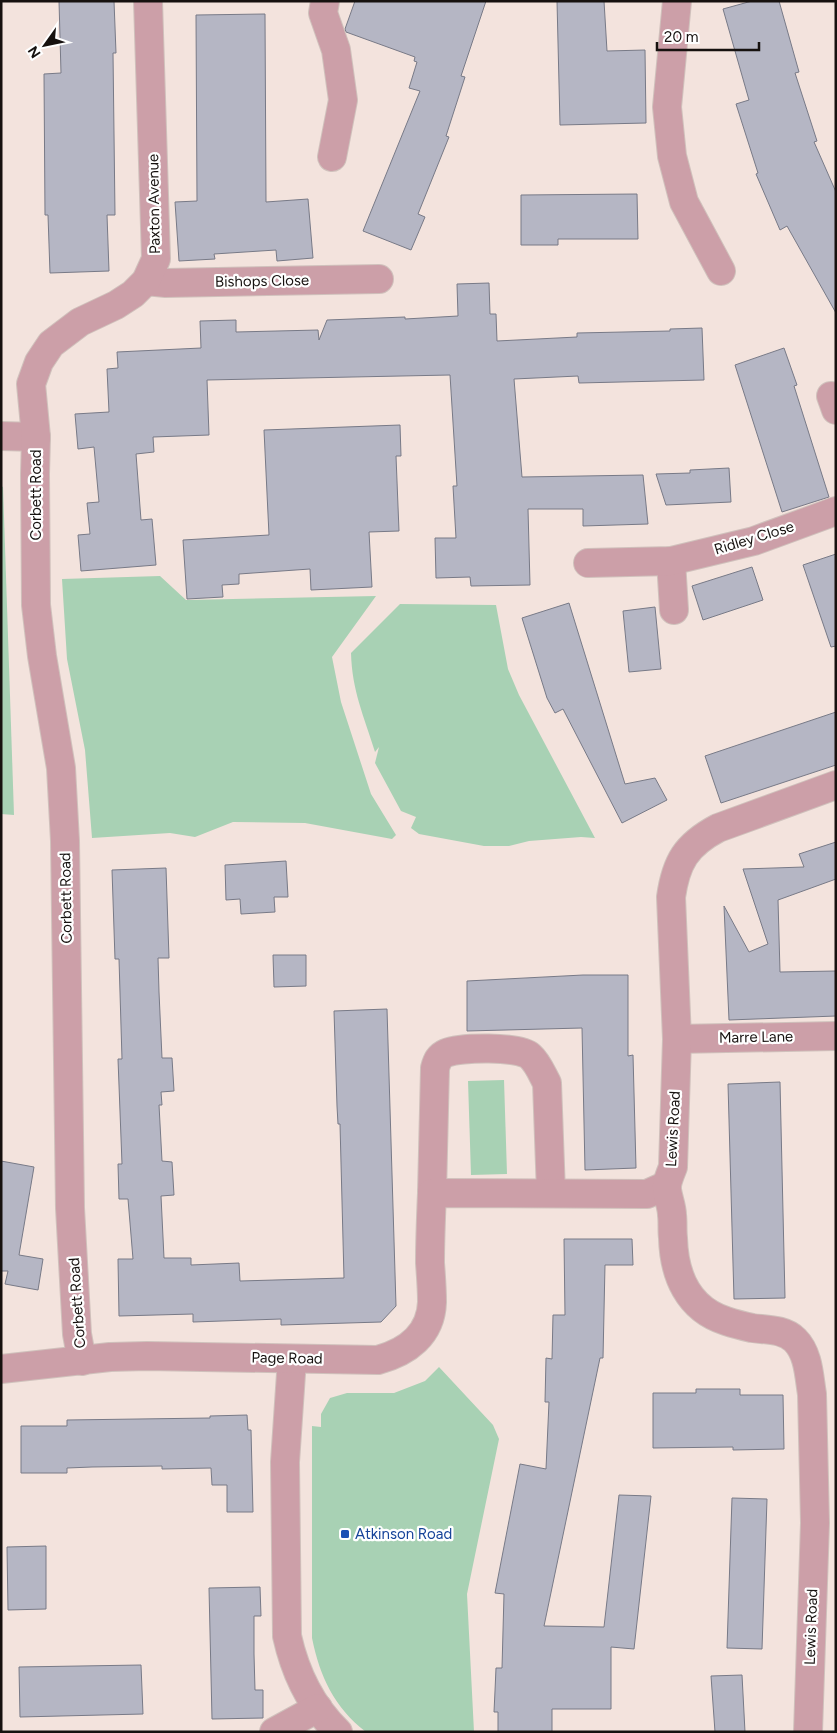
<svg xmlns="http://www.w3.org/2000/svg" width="837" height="1733" viewBox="0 0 837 1733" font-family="Figtree,sans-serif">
<rect width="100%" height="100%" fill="#f3e3dd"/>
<!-- green -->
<g fill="#a8d1b4">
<path d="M 1,486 L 3,487 L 14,815 L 1,814 Z"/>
<path d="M 160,576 L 186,600 L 376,596 L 332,657 L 341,702 L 371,794 L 396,835 L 392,839 L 305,823 L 233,822 L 195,837 L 170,833 L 92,838 L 85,750 L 67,659 L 62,579 Z"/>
<path d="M 400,604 L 496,605 L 508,669 L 519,695 L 595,838 L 581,837 L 529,841 L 509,846 L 484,846 L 419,834 L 411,828 L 416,817 L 401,811 L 375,763 L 379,747 L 375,752 C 364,716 352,691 351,653 Z"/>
<path d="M 504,1080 L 507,1174 L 471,1175 L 468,1081 Z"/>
<path d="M 439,1367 L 493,1425 L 499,1439 L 467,1594 L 474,1732 L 366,1732 C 334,1707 320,1677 312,1638 L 312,1426 L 321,1427 L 321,1414 L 330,1398 L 347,1393 L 394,1393 L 425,1381 Z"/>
</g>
<!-- building -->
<g fill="#b5b6c4" stroke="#787a87">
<path d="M 59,1 L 114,1 L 116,53 L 113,53 L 115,215 L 107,215 L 109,271 L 50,273 L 48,215 L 45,215 L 44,74 L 61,73 Z"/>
<path d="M 355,1 L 486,1 L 461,76 L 465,77 L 446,136 L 449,137 L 418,214 L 425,217 L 411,250 L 363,231 L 420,91 L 409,88 L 417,62 L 414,61 L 415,57 L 346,32 L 345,29 Z"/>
<path d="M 557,1 L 604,1 L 607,51 L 645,50 L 646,123 L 560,125 Z"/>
<path d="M 752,1 L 779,1 L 799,72 L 795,73 L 817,141 L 814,142 L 836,192 L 836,313 L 787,226 L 780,230 L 756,174 L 758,173 L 736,104 L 749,100 L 723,9 Z"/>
<path d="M 265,14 L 266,202 L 308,199 L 313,258 L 277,261 L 276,250 L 214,254 L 215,259 L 179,261 L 175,202 L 197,201 L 196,15 Z"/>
<path d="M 637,194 L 638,239 L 558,239 L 558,245 L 521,245 L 521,195 Z"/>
<path d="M 489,283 L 490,314 L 496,314 L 497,341 L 577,337 L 577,333 L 670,331 L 670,329 L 702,328 L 704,380 L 579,383 L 578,376 L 514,379 L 522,477 L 643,475 L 648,524 L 583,526 L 583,509 L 528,509 L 530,585 L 471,586 L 470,577 L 436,578 L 435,538 L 456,538 L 453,486 L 457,486 L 450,375 L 207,380 L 209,435 L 153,437 L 154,452 L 136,454 L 141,520 L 152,519 L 156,565 L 81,571 L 78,535 L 90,534 L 87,503 L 99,502 L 94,447 L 78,449 L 75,414 L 109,412 L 107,369 L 118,368 L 117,352 L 201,348 L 200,321 L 236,320 L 236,332 L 318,330 L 319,340 L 327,320 L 405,317 L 405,319 L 458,316 L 457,284 Z"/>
<path d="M 784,348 L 797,385 L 794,386 L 829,497 L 782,512 L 735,365 Z"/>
<path d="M 400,425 L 401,456 L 396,456 L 399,531 L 369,532 L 372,587 L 311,590 L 310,569 L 239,574 L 239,584 L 222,585 L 223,597 L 187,599 L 183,540 L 269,535 L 264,430 Z"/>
<path d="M 729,468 L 731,502 L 666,505 L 656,474 L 690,473 L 690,470 Z"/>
<path d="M 836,554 L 836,646 L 831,647 L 803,565 Z"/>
<path d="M 752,567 L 763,600 L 703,620 L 692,586 Z"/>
<path d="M 569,603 L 625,784 L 655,778 L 667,800 L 622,823 L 563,709 L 555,713 L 547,698 L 522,618 Z"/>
<path d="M 655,607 L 661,669 L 629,672 L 623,611 Z"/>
<path d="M 836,712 L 836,765 L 721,803 L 705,756 Z"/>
<path d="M 836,842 L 836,879 L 778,900 L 780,972 L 836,971 L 836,1016 L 729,1020 L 724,906 L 749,952 L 768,944 L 743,869 L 804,867 L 799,854 Z"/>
<path d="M 286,861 L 288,897 L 274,897 L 275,912 L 241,914 L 240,899 L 226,900 L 225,865 Z"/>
<path d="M 166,868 L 169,958 L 158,958 L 159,992 L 162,1058 L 172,1058 L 174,1091 L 161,1092 L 162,1105 L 159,1105 L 162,1161 L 172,1162 L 174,1195 L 161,1196 L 164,1258 L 191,1258 L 191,1265 L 239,1263 L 240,1281 L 344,1278 L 340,1124 L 338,1124 L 337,1106 L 334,1011 L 387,1009 L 396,1306 L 381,1322 L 281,1325 L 281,1319 L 193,1322 L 193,1314 L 119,1316 L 118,1259 L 133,1259 L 128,1199 L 119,1199 L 118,1164 L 122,1164 L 118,1059 L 122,1059 L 119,959 L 115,959 L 112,870 Z"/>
<path d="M 273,955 L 306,955 L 306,986 L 274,987 Z"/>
<path d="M 583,975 L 628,975 L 628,1056 L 633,1055 L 636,1168 L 585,1170 L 582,1028 L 467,1031 L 467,981 Z"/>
<path d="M 780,1082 L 785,1298 L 734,1299 L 728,1084 Z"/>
<path d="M 1,1161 L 34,1167 L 19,1255 L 43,1259 L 38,1290 L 5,1284 L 8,1271 L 1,1271 Z"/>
<path d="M 564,1239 L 632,1239 L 633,1265 L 605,1265 L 603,1358 L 600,1358 L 544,1626 L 604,1627 L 619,1495 L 651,1496 L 634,1649 L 611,1647 L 611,1709 L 552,1709 L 552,1732 L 498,1732 L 498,1712 L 494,1712 L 495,1691 L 496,1668 L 502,1668 L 504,1594 L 495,1593 L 520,1464 L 546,1469 L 549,1402 L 545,1402 L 546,1358 L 552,1359 L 553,1315 L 565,1315 Z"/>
<path d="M 696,1389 L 740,1389 L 740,1395 L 783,1395 L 784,1449 L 733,1450 L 733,1447 L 653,1448 L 653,1393 L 696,1393 Z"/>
<path d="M 247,1415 L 248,1430 L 251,1430 L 253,1512 L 227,1512 L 227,1485 L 212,1485 L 211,1468 L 162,1469 L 162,1466 L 92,1467 L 67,1468 L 67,1473 L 21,1473 L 21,1426 L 67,1426 L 67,1420 L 210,1418 L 210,1416 Z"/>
<path d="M 732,1498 L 767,1499 L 762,1649 L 727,1648 Z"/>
<path d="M 46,1546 L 46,1609 L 8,1610 L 7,1547 Z"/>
<path d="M 260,1587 L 261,1616 L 254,1616 L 254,1654 L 255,1690 L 263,1690 L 263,1718 L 212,1719 L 209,1588 Z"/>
<path d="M 141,1665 L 143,1714 L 20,1717 L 19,1667 Z"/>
<path d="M 742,1675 L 745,1732 L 715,1732 L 711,1676 Z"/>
</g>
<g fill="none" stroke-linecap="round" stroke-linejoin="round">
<defs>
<g id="street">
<path d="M 325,1 L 323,13 L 336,50 L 343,100 L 332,157"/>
<path d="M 677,1 L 667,107 L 672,156 L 684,202 L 721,271"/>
<path d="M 146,281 L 166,283 L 379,279"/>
<path d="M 831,396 L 836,410"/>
<path d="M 1,436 L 36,437"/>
<path d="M 671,561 L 674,610"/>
<path d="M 588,563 L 671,561 L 754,541 L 836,511"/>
<path d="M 677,1039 L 836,1036"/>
<path d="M 432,1193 L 435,1068 C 437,1061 439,1056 446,1053 C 460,1047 519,1046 530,1056 C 538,1063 542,1074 547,1083 L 551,1193"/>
<path d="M 292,1359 L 285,1462 L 287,1636 C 295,1672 311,1706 338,1732"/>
<path d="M 82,1361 L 77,1334 L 70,1208 L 65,841 L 61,768 L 42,656 L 36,605 L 35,474 L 36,437 L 31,384 L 39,362 L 51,344 L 80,322 L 116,305 L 133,294 L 146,281 L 156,259 L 148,1"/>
<path d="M 1,1369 L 110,1357 L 147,1356 L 378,1360 C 407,1352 431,1335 432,1302 C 432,1289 431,1276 430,1263 C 430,1240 431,1216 432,1193 L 647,1194 L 667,1185"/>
<path d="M 274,1732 L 318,1708"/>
<path d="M 808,1732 L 815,1523 L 812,1394 C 809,1377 809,1354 795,1340 C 784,1329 767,1330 752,1328 C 743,1326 735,1324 726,1321 C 688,1309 674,1275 673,1238 C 672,1230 673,1222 672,1215 C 672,1205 666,1194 667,1185 C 668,1179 671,1172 673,1167 L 677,1039 L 671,897 C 676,862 686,845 718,828 L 836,785"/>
</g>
</defs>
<!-- street casing -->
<use href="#street" stroke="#d0c1bc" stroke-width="30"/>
<!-- street -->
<use href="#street" stroke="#cc9fa8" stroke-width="28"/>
</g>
<!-- markers -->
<rect fill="#1a4fb4" stroke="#fff" stroke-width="2" x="340" y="1529" width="10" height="10" rx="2.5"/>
<g text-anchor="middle" stroke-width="4.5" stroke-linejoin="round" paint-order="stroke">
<!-- street labels -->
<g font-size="15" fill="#16110f" stroke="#fff">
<text transform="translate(154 204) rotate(-91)" y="5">Paxton Avenue</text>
<text transform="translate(262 281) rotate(-1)" y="5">Bishops Close</text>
<text transform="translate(36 495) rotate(-90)" y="5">Corbett Road</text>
<text transform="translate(754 538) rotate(-17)" y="5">Ridley Close</text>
<text transform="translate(66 898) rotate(-91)" y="5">Corbett Road</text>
<text transform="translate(756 1037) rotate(-1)" y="5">Marre Lane</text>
<text transform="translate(673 1129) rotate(-87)" y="5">Lewis Road</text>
<text transform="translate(77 1303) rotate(-94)" y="5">Corbett Road</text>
<text transform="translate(287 1358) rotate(1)" y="5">Page Road</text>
<text transform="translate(811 1627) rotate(-88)" y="5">Lewis Road</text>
</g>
<!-- transit labels -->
<g font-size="15" fill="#164399" stroke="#fff" text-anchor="start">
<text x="355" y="1539">Atkinson Road</text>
</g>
</g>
<!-- border -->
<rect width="837" height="1733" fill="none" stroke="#16110f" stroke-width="5"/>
<!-- north arrow -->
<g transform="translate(45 45) rotate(237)" stroke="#ffffff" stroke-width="4" paint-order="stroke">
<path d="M0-4L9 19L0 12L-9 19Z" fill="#16110f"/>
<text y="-8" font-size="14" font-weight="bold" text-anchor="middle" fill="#16110f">N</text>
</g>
<!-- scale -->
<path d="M657 42v8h102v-8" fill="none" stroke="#16110f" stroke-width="2.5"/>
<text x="664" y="42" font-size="15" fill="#16110f" stroke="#ffffff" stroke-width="4" paint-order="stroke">20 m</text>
</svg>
